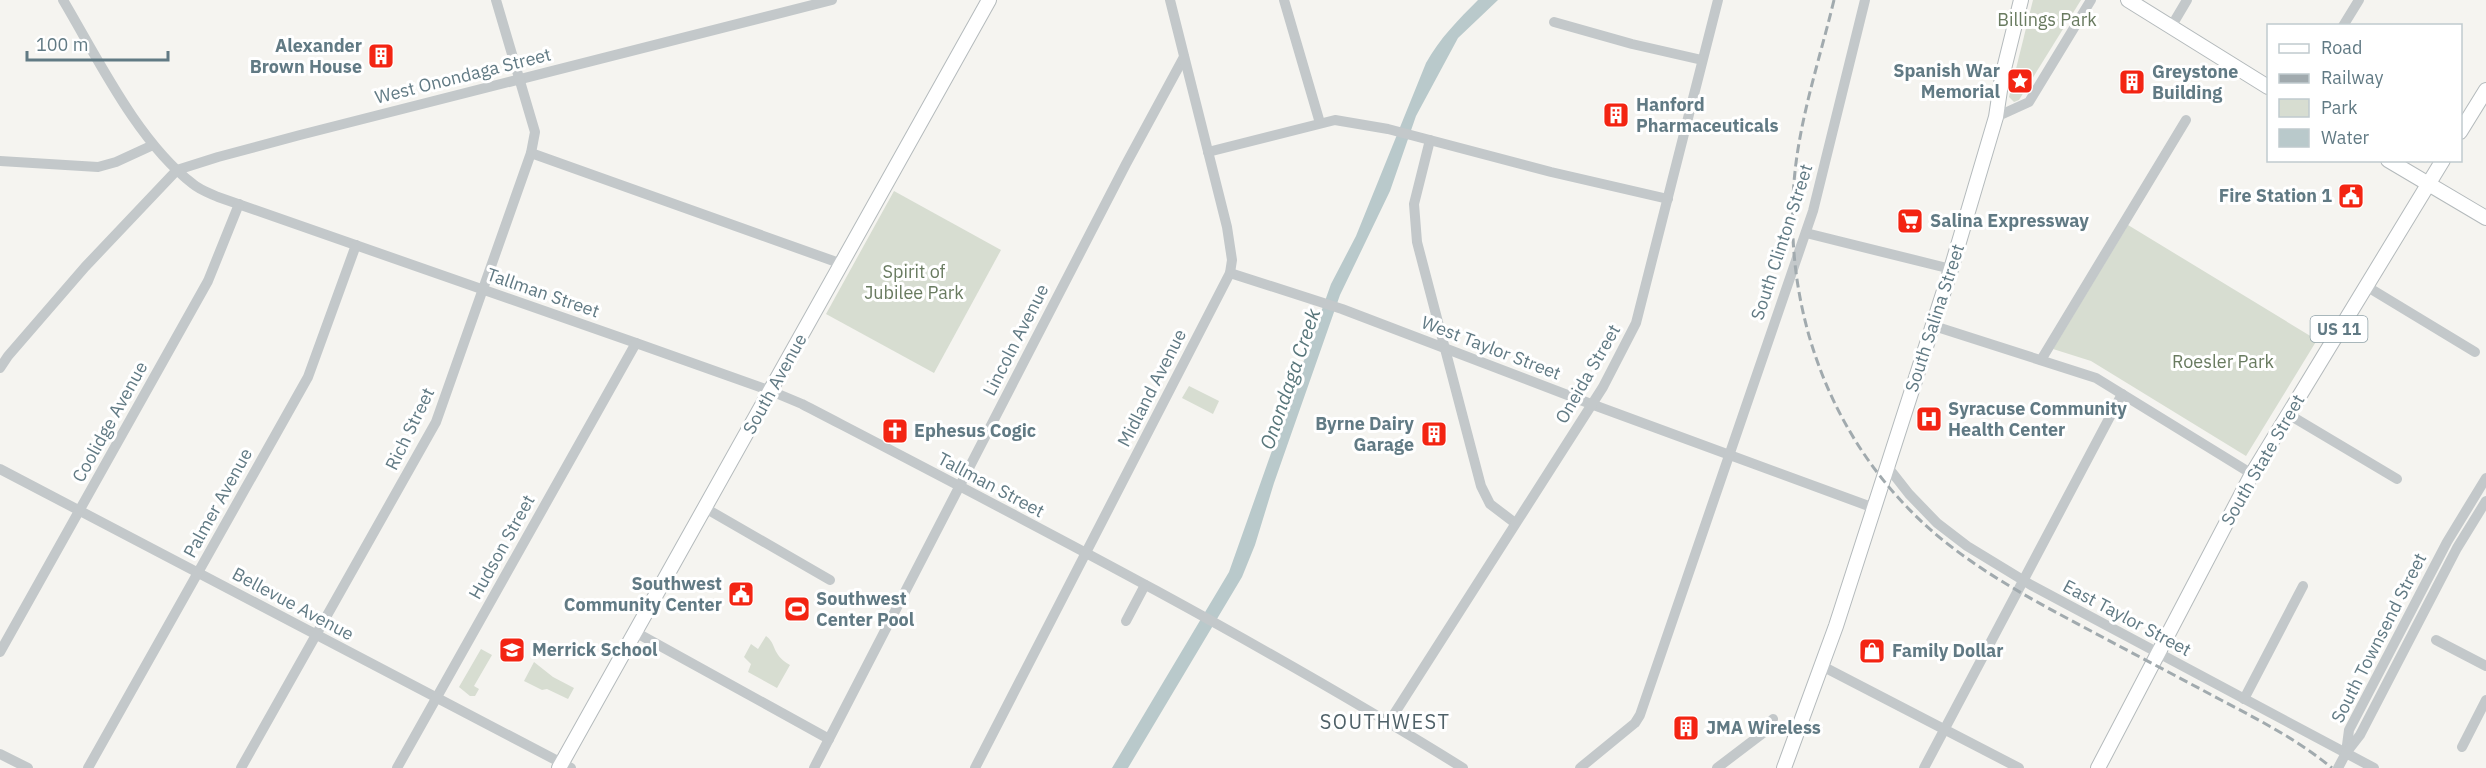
<svg xmlns="http://www.w3.org/2000/svg" width="2486" height="768" viewBox="0 0 2486 768" font-family="'IBM Plex Sans',sans-serif">
<rect width="100%" height="100%" fill="#f5f4f0"/>
<!-- green -->
<g fill="#d7ddd1">
<path d="M 2033,0 L 2081,0 L 2019,100 L 2014,102 L 2009,97 Z"/>
<path d="M 894,191 L 1001,250 L 934,373 L 826,314 Z"/>
<path d="M 2128,225 L 2317,340 L 2246,456 L 2091,361 L 2053,349 Z"/>
<path d="M 1189,386 L 1219,401 L 1213,414 L 1182,398 Z"/>
<path d="M 766,636 C 777,644 771,654 790,665 L 777,688 L 748,672 L 751,664 L 744,657 L 751,644 L 758,649 Z"/>
<path d="M 481,649 L 492,655 L 474,686 L 479,689 L 475,696 L 470,696 L 459,687 Z"/>
<path d="M 534,662 L 553,677 L 574,688 L 568,699 L 547,689 L 542,690 L 524,681 Z"/>
</g>
<!-- water -->
<path fill="#b9c9cb" d="M 1478,0 L 1498,0 L 1458,38 L 1416,116 L 1390,191 L 1340,295 L 1274,483 L 1255,545 L 1242,577 L 1128,768 L 1112,768 L 1229,572 L 1331,284 L 1356,236 L 1426,63 C 1440,38 1458,20 1478,0 Z"/>
<g fill="none" stroke-linecap="round" stroke-linejoin="round">
<defs>
<g id="major">
<path d="M 2128,0 L 2268,87"/>
<path d="M 2460,132 L 2486,90"/>
<path d="M 2388,160 L 2486,218"/>
<path d="M 559,768 L 989,0"/>
<path d="M 1784,768 L 1836,626 L 1951,269 L 1996,117 L 2002,77 L 2021,0"/>
<path d="M 2098,768 L 2252,474 L 2443,160"/>
</g>
</defs>
<!-- major casing -->
<use href="#major" stroke="#b4babc" stroke-width="16"/>
<!-- minor -->
<g stroke="#c3c8ca" stroke-width="10">
<path d="M 63,0 C 98,59 138,142 193,184 C 200,190 209,193 218,197 L 636,343 L 771,391 L 802,404 C 1025,520 1249,635 1463,768"/>
<path d="M 1284,0 L 1320,123"/>
<path d="M 1554,22 L 1632,44 L 1702,60"/>
<path d="M 2343,26 L 2359,0"/>
<path d="M 2171,27 L 2187,0"/>
<path d="M 1996,117 L 2029,102 L 2091,0"/>
<path d="M 1430,140 L 1414,204 L 1417,242 L 1481,486 L 1490,504 L 1515,523"/>
<path d="M 1208,152 L 1335,120 L 1388,129 L 1551,172 L 1668,199"/>
<path d="M 531,153 L 842,264"/>
<path d="M 0,161 L 98,167 L 116,162 L 153,145"/>
<path d="M 1806,233 L 1951,269"/>
<path d="M 1230,273 L 1342,309 L 1591,404 L 1874,508"/>
<path d="M 2366,286 L 2475,352"/>
<path d="M 1934,326 L 2096,378 L 2252,474"/>
<path d="M 2041,360 L 2186,120"/>
<path d="M 0,368 L 8,356 L 85,267 L 177,170 L 218,157 L 300,135 L 832,0"/>
<path d="M 2288,414 L 2397,479"/>
<path d="M 1887,466 L 1909,494 L 1937,523 L 1967,546 L 2031,585 L 2374,768"/>
<path d="M 0,469 L 571,768"/>
<path d="M 705,508 L 830,580"/>
<path d="M 1126,621 L 1145,585"/>
<path d="M 635,632 L 829,739"/>
<path d="M 2436,640 L 2486,666"/>
<path d="M 0,652 L 208,281 L 239,204"/>
<path d="M 1822,666 L 2019,768"/>
<path d="M 2244,699 L 2303,586"/>
<path d="M 1389,722 L 1603,387 L 1636,323 L 1718,0"/>
<path d="M 2462,747 L 2486,700"/>
<path d="M 2346,753 L 2349,730 L 2447,542 L 2486,478"/>
<path d="M 0,754 L 28,768"/>
<path d="M 88,768 L 308,377 L 356,245"/>
<path d="M 241,768 L 436,422 L 531,153 L 535,132 L 496,0"/>
<path d="M 397,768 L 636,343"/>
<path d="M 814,768 L 1126,164 L 1184,57"/>
<path d="M 975,768 L 1230,273 L 1232,260 L 1227,227 L 1170,0"/>
<path d="M 1580,768 L 1635,723 L 1640,715 L 1813,211 L 1865,0"/>
<path d="M 1717,768 L 1767,730 L 1773,719"/>
<path d="M 1924,768 L 2122,394"/>
<path d="M 2338,768 L 2346,753 L 2360,735 L 2457,548 L 2486,501"/>
</g>
<!-- major -->
<use href="#major" stroke="#fff" stroke-width="14"/>
<!-- rail -->
<path stroke="#a1aaae" stroke-width="3" stroke-dasharray="9 4.5" stroke-linecap="butt" d="M 1834,0 C 1821,54 1803,108 1796,163 C 1778,305 1831,450 1944,541 C 1989,577 2040,604 2091,631 C 2134,654 2178,677 2221,700 C 2259,720 2298,740 2332,768"/>
</g>
<!-- icons -->
<defs>
<symbol id="building-square" viewBox="-11 -11 22 22"><rect x="-9" y="-9" width="18" height="18" rx="4" fill="#f32412" stroke="#fff"/><path d="M-4-6H4V6H1V3H-1V6H-4ZM-2.5-4.3h1.7v1.8h-1.7ZM.8-4.3h1.7v1.8H.8ZM-2.5-1h1.7V.8h-1.7ZM.8-1h1.7V.8H.8Z" fill="#fff"/></symbol>
<symbol id="sight-square" viewBox="-11 -11 22 22"><rect x="-9" y="-9" width="18" height="18" rx="4" fill="#f32412" stroke="#fff"/><path d="M0-6L1.8-2.2L6-1.7L2.9 1.2L3.7 5.4L0 3.3L-3.7 5.4L-2.9 1.2L-6-1.7L-1.8-2.2Z" fill="#fff"/></symbol>
<symbol id="civic-square" viewBox="-11 -11 22 22"><rect x="-9" y="-9" width="18" height="18" rx="4" fill="#f32412" stroke="#fff"/><path d="M-.6-6.5H3V-4.5H.6V-3L4-1V1h2V6H-6V1h2V-1L-.6-3ZM-1.2 2.5V6h2.4V2.5Z" fill="#fff"/></symbol>
<symbol id="supermarket-square" viewBox="-11 -11 22 22"><rect x="-9" y="-9" width="18" height="18" rx="4" fill="#f32412" stroke="#fff"/><path d="M-6-5.5h2.5l.6 2H6L4.5 2H-2.5L-4.4-4H-6ZM-1.5 3.2a1.3 1.3 0 1 0 .1 0ZM3 3.2a1.3 1.3 0 1 0 .1 0Z" fill="#fff"/></symbol>
<symbol id="hospital-square" viewBox="-11 -11 22 22"><rect x="-9" y="-9" width="18" height="18" rx="4" fill="#f32412" stroke="#fff"/><path d="M-5-5h3v3.5h4V-5h3V5h-3V1.5h-4V5h-3Z" fill="#fff"/></symbol>
<symbol id="church-square" viewBox="-11 -11 22 22"><rect x="-9" y="-9" width="18" height="18" rx="4" fill="#f32412" stroke="#fff"/><path d="M-1.2-6h2.4v3.5h3.3v2.4h-3.3V6h-2.4V-.1h-3.3v-2.4h3.3Z" fill="#fff"/></symbol>
<symbol id="stadium-square" viewBox="-11 -11 22 22"><rect x="-9" y="-9" width="18" height="18" rx="4" fill="#f32412" stroke="#fff"/><path d="M0-5a6.5 5 0 1 0 0 10a6.5 5 0 1 0 0-10ZM-3.5-1.8h7v3.6h-7Z" fill="#fff"/></symbol>
<symbol id="school-square" viewBox="-11 -11 22 22"><rect x="-9" y="-9" width="18" height="18" rx="4" fill="#f32412" stroke="#fff"/><path d="M0-5L7-2L0 1L-7-2ZM-4 1L0 2.5L4 1V4Q0 6-4 4Z" fill="#fff"/></symbol>
<symbol id="shop-square" viewBox="-11 -11 22 22"><rect x="-9" y="-9" width="18" height="18" rx="4" fill="#f32412" stroke="#fff"/><path d="M-5-2.5h2.3a2.7 3.5 0 0 1 5.4 0H5L5.5 6h-11ZM-1.5-2.5h3a1.5 2.3 0 0 0-3 0Z" fill="#fff"/></symbol>
</defs>
<g fill-rule="evenodd">
<use href="#building-square" x="366" y="41" width="30" height="30"/>
<use href="#sight-square" x="2005" y="66" width="30" height="30"/>
<use href="#building-square" x="2117" y="67" width="30" height="30"/>
<use href="#building-square" x="1601" y="100" width="30" height="30"/>
<use href="#civic-square" x="2336" y="181" width="30" height="30"/>
<use href="#supermarket-square" x="1895" y="206" width="30" height="30"/>
<use href="#hospital-square" x="1914" y="404" width="30" height="30"/>
<use href="#church-square" x="880" y="416" width="30" height="30"/>
<use href="#building-square" x="1419" y="419" width="30" height="30"/>
<use href="#civic-square" x="726" y="579" width="30" height="30"/>
<use href="#stadium-square" x="782" y="594" width="30" height="30"/>
<use href="#school-square" x="497" y="635" width="30" height="30"/>
<use href="#shop-square" x="1857" y="636" width="30" height="30"/>
<use href="#building-square" x="1671" y="713" width="30" height="30"/>
</g>
<g text-anchor="middle" stroke-width="6" stroke-linejoin="round" paint-order="stroke">
<!-- shield labels -->
<rect fill="#fff" stroke="#90a2a9" stroke-width="1.5" x="2310.5" y="316" width="57" height="26" rx="4.5"/>
<g font-size="16" font-weight="bold" fill="#617a84">
<text x="2339" y="335">US 11</text>
</g>
<!-- park labels -->
<g font-size="18" fill="#697b60" stroke="#fff">
<text x="2047" y="26">Billings Park</text>
<text x="914" y="278">Spirit of<tspan x="914" dy="21">Jubilee Park</tspan></text>
<text x="2223" y="368">Roesler Park</text>
</g>
<!-- poi labels -->
<g font-size="18" font-weight="bold" fill="#617a84" stroke="#fff" text-anchor="start">
<text x="362" y="52" text-anchor="end">Alexander<tspan x="362" dy="21">Brown House</tspan></text>
<text x="2000" y="77" text-anchor="end">Spanish War<tspan x="2000" dy="21">Memorial</tspan></text>
<text x="2152" y="78">Greystone<tspan x="2152" dy="21">Building</tspan></text>
<text x="1636" y="111">Hanford<tspan x="1636" dy="21">Pharmaceuticals</tspan></text>
<text x="2332" y="202" text-anchor="end">Fire Station 1</text>
<text x="1930" y="227">Salina Expressway</text>
<text x="1948" y="415">Syracuse Community<tspan x="1948" dy="21">Health Center</tspan></text>
<text x="1414" y="430" text-anchor="end">Byrne Dairy<tspan x="1414" dy="21">Garage</tspan></text>
<text x="914" y="437">Ephesus Cogic</text>
<text x="722" y="590" text-anchor="end">Southwest<tspan x="722" dy="21">Community Center</tspan></text>
<text x="816" y="605">Southwest<tspan x="816" dy="21">Center Pool</tspan></text>
<text x="532" y="656">Merrick School</text>
<text x="1892" y="657">Family Dollar</text>
<text x="1706" y="734">JMA Wireless</text>
</g>
<!-- street labels -->
<g font-size="18" fill="#617a84" stroke="#fff">
<text transform="translate(463 76) rotate(-14)" y="6">West Onondaga Street</text>
<text transform="translate(1782 242) rotate(-72)" y="6">South Clinton Street</text>
<text transform="translate(543 293) rotate(19)" y="6">Tallman Street</text>
<text transform="translate(1935 318) rotate(-72)" y="6">South Salina Street</text>
<text transform="translate(1016 340) rotate(-63)" y="6">Lincoln Avenue</text>
<text transform="translate(1491 348) rotate(21)" y="6">West Taylor Street</text>
<text transform="translate(1588 374) rotate(-60)" y="6">Oneida Street</text>
<text transform="translate(775 384) rotate(-61)" y="6">South Avenue</text>
<text transform="translate(1152 388) rotate(-63)" y="6">Midland Avenue</text>
<text transform="translate(110 422) rotate(-61)" y="6">Coolidge Avenue</text>
<text transform="translate(410 429) rotate(-64)" y="6">Rich Street</text>
<text transform="translate(2263 460) rotate(-60)" y="6">South State Street</text>
<text transform="translate(991 485) rotate(28)" y="6">Tallman Street</text>
<text transform="translate(218 503) rotate(-61)" y="6">Palmer Avenue</text>
<text transform="translate(502 547) rotate(-61)" y="6">Hudson Street</text>
<text transform="translate(293 604) rotate(28)" y="6">Bellevue Avenue</text>
<text transform="translate(2127 618) rotate(28)" y="6">East Taylor Street</text>
<text transform="translate(2379 638) rotate(-63)" y="6">South Townsend Street</text>
</g>
<!-- water labels -->
<g font-size="20" font-style="italic" fill="#58767b" stroke="#fff">
<text transform="translate(1290 379) rotate(-71)" y="7">Onondaga Creek</text>
</g>
<!-- neighbourhood labels -->
<g font-size="20" letter-spacing="1.5" fill="#4f6168" stroke="#fff">
<text x="1385" y="729">SOUTHWEST</text>
</g>
</g>
<!-- legend -->
<rect x="2267" y="24" width="195" height="138" fill="#ffffff" stroke="#c0cace" stroke-width="1.5"/>
<rect x="2279" y="44" width="30" height="9" fill="#ffffff" stroke="#c0cace" stroke-width="1.5"/>
<text x="2321" y="54" font-size="18" fill="#617a84">Road</text>
<rect x="2279" y="74" width="30" height="9" fill="#a1aaae" stroke="#c0cace" stroke-width="1.5"/>
<text x="2321" y="84" font-size="18" fill="#617a84">Railway</text>
<rect x="2279" y="99" width="30" height="18" fill="#d7ddd1" stroke="#c0cace" stroke-width="1.5"/>
<text x="2321" y="114" font-size="18" fill="#617a84">Park</text>
<rect x="2279" y="129" width="30" height="18" fill="#b9c9cb" stroke="#c0cace" stroke-width="1.5"/>
<text x="2321" y="144" font-size="18" fill="#617a84">Water</text>
<!-- scale -->
<path d="M27 51v9h141v-9" fill="none" stroke="#617a84" stroke-width="3"/>
<text x="36" y="51" font-size="18" fill="#617a84" stroke="#ffffff" stroke-width="4.5" paint-order="stroke">100 m</text>
</svg>
